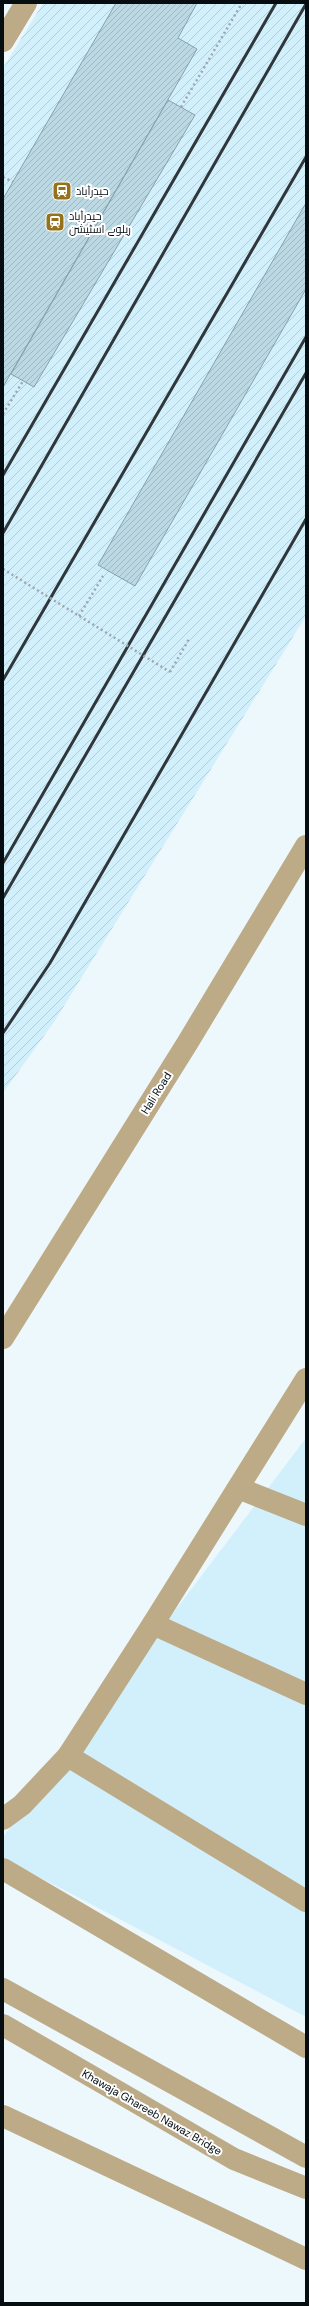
<svg xmlns="http://www.w3.org/2000/svg" width="309" height="2306" viewBox="0 0 309 2306" font-family="'DM Sans',Cairo,sans-serif">
<defs>
<pattern id="industrial-furrows" width="10" height="10" patternUnits="userSpaceOnUse"><rect width="10" height="10" fill="#d2f0fc"/><path d="M-1 1l2-2M0 10L10 0M9 11l2-2" fill="none" stroke="#b3cdd7"/></pattern>
<pattern id="building-hatch" width="6" height="6" patternUnits="userSpaceOnUse"><rect width="6" height="6" fill="#bcd8e3"/><path d="M-1 1l2-2M0 6l6-6M5 7l2-2" fill="none" stroke="#a0b8c2"/></pattern>
</defs>
<rect width="100%" height="100%" fill="#edf8fd"/>
<!-- built -->
<path fill="#d2f0fc" d="M 306,1438 L 306,2017 L 3,1858 L 3,1837 Z"/>
<!-- industrial -->
<path fill="url(#industrial-furrows)" d="M 43,3 L 306,3 L 306,616 L 54,1022 L 3,1093 L 3,68 Z"/>
<!-- building -->
<g fill="url(#building-hatch)" stroke="#86a1ab">
<path d="M 116,3 L 197,3 L 178,38 L 197,49 L 3,387 L 3,199 Z"/>
<path d="M 168,100 L 195,115 L 34,387 L 11,374 Z"/>
<path d="M 306,203 L 306,289 L 135,586 L 98,565 Z"/>
</g>
<g fill="none" stroke-linecap="round" stroke-linejoin="round">
<!-- path -->
<g stroke="#9da7ac" stroke-width="2.5" stroke-dasharray="2 3" stroke-linecap="butt">
<path d="M 181,107 L 242,3"/>
<path d="M 3,177 L 13,182"/>
<path d="M 3,414 L 23,381"/>
<path d="M 79,616 L 103,576"/>
<path d="M 170,672 L 189,639"/>
</g>
<!-- minor -->
<g stroke="#bdab88" stroke-width="22">
<path d="M 3,41 L 26,3"/>
<path d="M 3,1338 L 188,1042 L 306,846"/>
<path d="M 238,1488 L 306,1515"/>
<path d="M 153,1624 L 306,1694"/>
<path d="M 68,1756 L 306,1901"/>
<path d="M 3,1819 L 22,1805 L 68,1756 L 153,1624 L 306,1379"/>
<path d="M 3,1869 L 306,2047"/>
<path d="M 3,1989 L 306,2157"/>
<path d="M 3,2025 L 234,2159 L 306,2188"/>
<path d="M 3,2116 L 306,2259"/>
</g>
<!-- rail -->
<g stroke="#2f373b" stroke-width="3">
<path d="M 3,475 L 276,3"/>
<path d="M 3,533 L 306,4"/>
<path d="M 3,680 L 306,157"/>
<path d="M 3,863 L 306,337"/>
<path d="M 3,898 L 306,373"/>
<path d="M 3,1033 L 50,963 L 306,519"/>
</g>
<!-- path-bridge -->
<path stroke="#9da7ac" stroke-width="2.5" stroke-dasharray="2 3" stroke-linecap="butt" d="M 3,569 L 170,672"/>
</g>
<!-- icons -->
<defs>
<symbol id="station-square" viewBox="-11 -11 22 22"><rect x="-9" y="-9" width="18" height="18" rx="4" fill="#95711a" stroke="#fff"/><path d="M-3-6H3Q5-6 5-4V2Q5 4 3 4L4.5 6H3L1.5 4h-3L-3 6H-4.5L-3 4Q-5 4-5 2V-4Q-5-6-3-6ZM-3.5-4v3h7v-3ZM-3.5 1v1.5H-2V1ZM2 1v1.5H3.5V1Z" fill="#fff"/></symbol>
</defs>
<g fill-rule="evenodd">
<use href="#station-square" x="51" y="180" width="22" height="22"/>
<use href="#station-square" x="44" y="211" width="22" height="22"/>
</g>
<g text-anchor="middle" stroke-width="4" stroke-linejoin="round" paint-order="stroke">
<!-- poi labels -->
<g font-size="11" fill="#050d11" stroke="#fff" text-anchor="start">
<text x="76" y="195">حیدرآباد</text>
<text x="69" y="220">حیدرآباد<tspan x="69" dy="13">ریلوے اسٹیشن</tspan></text>
</g>
<!-- street labels -->
<g font-size="11" fill="#050d11" stroke="#fff">
<text transform="translate(156 1093) rotate(-58)" y="4">Hali Road</text>
<text transform="translate(152 2112) rotate(30)" y="4">Khawaja Ghareeb Nawaz Bridge</text>
</g>
</g>
<!-- border -->
<rect width="309" height="2306" fill="none" stroke="#050d11" stroke-width="8"/>
</svg>
